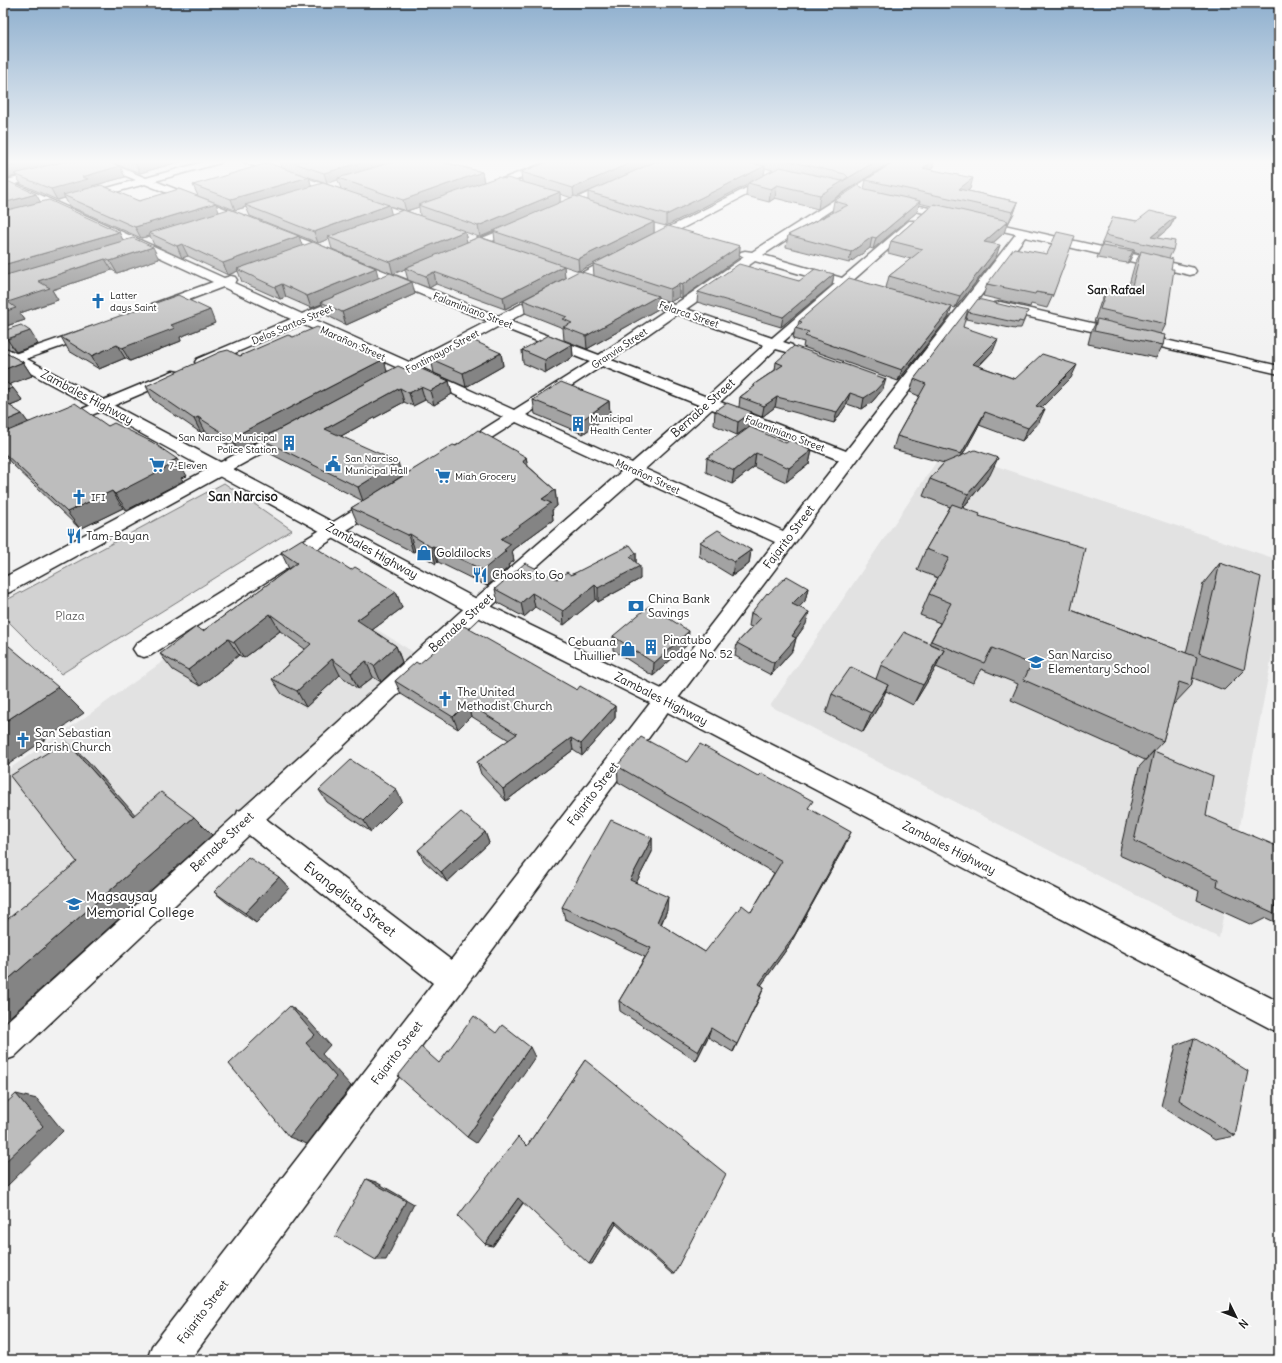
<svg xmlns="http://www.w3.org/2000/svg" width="1282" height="1363" viewBox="0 0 1282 1363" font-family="Delius,sans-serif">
<rect width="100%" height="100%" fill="#f2f2f2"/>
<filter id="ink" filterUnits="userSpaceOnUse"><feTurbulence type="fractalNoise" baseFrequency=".025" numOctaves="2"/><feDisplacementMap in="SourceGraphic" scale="8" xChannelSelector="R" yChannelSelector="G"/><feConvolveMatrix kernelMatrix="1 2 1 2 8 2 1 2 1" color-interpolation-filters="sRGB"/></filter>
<g filter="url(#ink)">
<!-- built -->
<g fill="#e2e2e2">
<path d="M 945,449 L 1279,560 L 1279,618 L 1219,938 L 770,706 Z"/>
<path d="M 286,573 L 418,655 L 3,1035 L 3,773 L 91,713 Z"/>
</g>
<!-- green -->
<path fill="#d2d2d2" stroke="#777" d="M 224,483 L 292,530 L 61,674 L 3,616 L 3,602 Z"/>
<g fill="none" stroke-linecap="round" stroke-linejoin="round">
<defs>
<g id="minor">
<path d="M 89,161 L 104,161 L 146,178 L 207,161 L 221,161 L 220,163 L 155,181 L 498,316 L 616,255 L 624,255 L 626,257 L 624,259 L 509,321 L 599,355 L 666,310 L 661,309 L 660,306 L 661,303 L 666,302 L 674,305 L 744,257 L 739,254 L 741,252 L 745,251 L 752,252 L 896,161 L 906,161 L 763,255 L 842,278 L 909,221 L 917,221 L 918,223 L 783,342 L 792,345 L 794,348 L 792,351 L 787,352 L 776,349 L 720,402 L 846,451 L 1016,234 L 885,204 L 884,202 L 885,200 L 889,199 L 1190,267 L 1194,268 L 1196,271 L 1194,274 L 1190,275 L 1025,237 L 672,706 L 190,1360 L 147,1360 L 152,1346 L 433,983 L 249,835 L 14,1057 L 3,1061 L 3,1025 L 237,814 L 238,811 L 241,810 L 470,603 L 622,471 L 516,422 L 466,454 L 460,456 L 454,454 L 452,451 L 454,448 L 503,417 L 410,374 C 399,379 386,390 374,387 L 372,384 L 374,381 L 398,368 L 302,324 L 207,365 L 202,366 L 197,365 L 195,362 L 197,359 L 291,319 L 223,287 L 162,310 L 152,310 L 151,307 L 152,304 L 213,282 L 7,186 L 3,187 L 3,181 L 46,170 L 49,171 L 51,173 L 49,175 L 16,184 L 224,278 L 231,276 L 235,277 L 237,280 L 234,283 L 302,314 L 347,295 L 355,295 L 357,298 L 355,301 L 313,319 L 409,362 L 488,321 L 145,184 L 83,201 L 79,200 L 78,198 L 79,196 L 136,180 L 96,164 L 90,164 ZM 755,261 L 835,284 L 772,338 L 686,309 ZM 677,314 L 764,345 L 707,397 L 611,360 ZM 499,326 L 590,362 L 514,410 L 421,368 ZM 602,366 L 699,405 L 632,463 L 526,415 ZM 712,409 L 839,460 L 783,531 L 645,469 ZM 636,478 L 775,542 L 451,960 L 266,819 L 484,613 Z"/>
<path d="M 244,161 L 257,161 L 430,221 L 431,223 L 430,225 L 422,225 L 246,163 Z"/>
<path d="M 550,161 L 563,161 L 561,163 L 487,191 L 484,192 L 479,189 L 481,187 Z"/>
<path d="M 661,161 L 673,161 L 671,163 L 559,213 L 555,214 L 550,211 L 551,209 Z"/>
<path d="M 774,174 L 779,177 L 777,179 L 652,244 L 644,244 L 642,242 L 644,240 Z"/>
<path d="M 522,222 L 526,223 L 527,225 L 526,227 L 463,253 L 455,253 L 453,251 L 455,249 Z"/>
<path d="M 1000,302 L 1279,366 L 1279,374 L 995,309 L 994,306 L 995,303 Z"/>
<path d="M 92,327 L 97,328 L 99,331 L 97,334 L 3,367 L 3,358 Z"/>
<path d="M 173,371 L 178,372 L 180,375 L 178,378 L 3,453 L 3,442 Z"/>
<path d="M 291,426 L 297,428 L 299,431 L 297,434 L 10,592 L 3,594 L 3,578 L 285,428 Z"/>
<path d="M 380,496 L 386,497 L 389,501 L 386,505 L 151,655 L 144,657 L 137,655 L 133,649 L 137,643 L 374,497 Z"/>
</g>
<path id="major" d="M 3,348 L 8,349 L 484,603 L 672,694 L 1279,1002 L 1279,1033 L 656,706 L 470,613 L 3,358 Z"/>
</defs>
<!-- minor casing -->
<use href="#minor" stroke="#1c1c1c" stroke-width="3"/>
<!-- major casing -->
<use href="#major" stroke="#1c1c1c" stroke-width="3"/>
<!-- minor -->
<use href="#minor" fill="#fff" fill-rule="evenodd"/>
<!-- major -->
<use href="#major" fill="#fff" fill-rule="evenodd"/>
</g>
<!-- wall -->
<g fill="#a3a3a3" stroke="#1c1c1c" fill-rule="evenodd">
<path d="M 3,161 L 105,161 L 125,177 L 92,186 L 92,187 L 139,201 L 219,212 L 302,246 L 379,278 L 415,294 L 346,325 L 326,315 L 322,304 L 311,308 L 286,297 L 280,299 L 242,282 L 238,271 L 228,275 L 188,256 L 182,258 L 154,245 L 150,236 L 141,238 L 69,206 L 65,198 L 57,200 L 21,184 L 16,176 L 4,179 L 40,202 L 119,232 L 123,241 L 159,259 L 117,273 L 112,270 L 52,290 L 58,300 L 20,313 L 25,320 L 3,327 Z"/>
<path d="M 108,161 L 182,161 L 140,173 Z"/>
<path d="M 280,161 L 439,161 L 482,172 L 484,182 L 505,179 L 522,182 L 521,172 L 746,162 L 746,161 L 891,161 L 891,162 L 818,209 L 775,198 L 769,202 L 746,196 L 747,185 L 666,226 L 654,223 L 654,233 L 740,246 L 739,258 L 682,298 L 679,297 L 670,302 L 658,298 L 658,309 L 587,349 L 564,340 L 563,328 L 525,313 L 523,300 L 594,276 L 593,264 L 652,234 L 579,271 L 564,266 L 565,278 L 505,309 L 436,284 L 429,288 L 408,280 L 405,269 L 393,274 L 332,249 L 329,239 L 318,243 L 250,216 L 246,207 L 235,210 L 198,196 L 193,185 L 282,168 ZM 765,168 L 773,170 L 764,175 ZM 309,177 L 327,183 L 338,180 L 341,189 L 311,186 ZM 588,192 L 588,200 L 577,197 L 583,194 ZM 560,194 L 572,198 L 560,203 ZM 389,206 L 403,210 L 391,215 ZM 419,207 L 420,216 L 407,211 ZM 465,232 L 479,237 L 467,242 ZM 494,232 L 495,242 L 480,237 Z"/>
<path d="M 934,161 L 932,169 L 970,189 L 968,191 L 1018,202 L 1014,213 L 1008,224 L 1007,223 L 1004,233 L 992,244 L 996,257 L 955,308 L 952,307 L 948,318 L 898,381 L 803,347 L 804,342 L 793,339 L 795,328 L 798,325 L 799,321 L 886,288 L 889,276 L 911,259 L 888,253 L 891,241 L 931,206 L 919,203 L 917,212 L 873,249 L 870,248 L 849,263 L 786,247 L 788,235 L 833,212 L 832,212 L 834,201 L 861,188 L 864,189 L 866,180 Z"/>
<path d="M 1113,217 L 1137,221 L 1175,217 L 1170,227 L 1156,238 L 1173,250 L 1169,258 L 1171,269 L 1166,324 L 1161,334 L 1163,345 L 1156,358 L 1088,344 L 1091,332 L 1096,322 L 1094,322 L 1101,301 L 1107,289 L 1127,292 L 1135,263 L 1140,254 L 1133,252 L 1129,262 L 1127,263 L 1097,258 L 1102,245 L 1101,245 Z"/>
<path d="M 834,274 L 832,285 L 781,327 L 697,302 L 698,292 L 799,281 Z"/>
<path d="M 987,284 L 1053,295 L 1047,308 L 1031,304 L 1030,307 L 983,296 Z"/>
<path d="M 1028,311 L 1021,328 L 1016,328 L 1015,329 L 966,319 L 968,312 Z"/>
<path d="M 215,323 L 180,337 L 181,341 L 130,361 L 125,358 L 99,369 L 69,351 L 61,337 Z"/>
<path d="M 963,327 L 993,351 L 979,366 L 1015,379 L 1071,378 L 1041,408 L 1039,422 L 1022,441 L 979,425 L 962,456 L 990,475 L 963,508 L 979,516 L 1071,610 L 1186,653 L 1203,584 L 1220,563 L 1244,670 L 1224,690 L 1193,678 L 1191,686 L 1172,706 L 1163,741 L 1145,760 L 1011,700 L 1018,684 L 981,669 L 973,683 L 936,667 L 913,705 L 886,691 L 880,704 L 863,732 L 826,713 L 832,694 L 876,679 L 881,665 L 929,644 L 940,623 L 920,615 L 929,594 L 938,578 L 917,570 L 926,549 L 950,507 L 923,496 L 930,479 L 944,463 L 893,449 L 897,436 L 919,396 L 910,392 L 914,379 Z"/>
<path d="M 3,331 L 38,344 L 16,352 L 5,347 L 3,344 Z"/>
<path d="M 293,337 L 387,371 L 409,371 L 449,381 L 452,394 L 434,405 L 425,400 L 413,406 L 404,402 L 341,436 L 402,476 L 456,446 L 526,457 L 528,466 L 555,490 L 557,506 L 552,510 L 553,520 L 512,550 L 514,561 L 508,565 L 509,567 L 487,586 L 438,562 L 436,564 L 415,551 L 413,552 L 358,524 L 351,508 L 363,501 L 267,452 L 261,439 L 238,451 L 205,431 L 201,433 L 153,400 L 146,386 L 240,356 Z"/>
<path d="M 572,344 L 573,357 L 546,373 L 523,363 L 522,350 Z"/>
<path d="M 3,352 L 23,362 L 32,376 L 9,384 L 23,401 L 10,406 L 28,422 L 108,426 L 187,476 L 181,478 L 183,481 L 127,510 L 123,508 L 80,529 L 11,463 L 3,453 Z"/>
<path d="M 501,353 L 503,366 L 466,387 L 434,373 L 431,359 Z"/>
<path d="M 776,362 L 883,389 L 872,402 L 862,409 L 847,404 L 834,423 L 775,407 L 762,417 L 752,413 L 750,426 L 737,435 L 714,425 L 715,411 L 739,407 L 740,397 L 752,388 L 753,385 L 775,370 Z"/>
<path d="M 533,400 L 609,401 L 610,414 L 583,434 L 535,414 Z"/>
<path d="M 1279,428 L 1279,463 L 1275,462 Z"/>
<path d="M 786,443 L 812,450 L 809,464 L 786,482 L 754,467 L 732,484 L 706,472 L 707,458 Z"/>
<path d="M 700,542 L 751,550 L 749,564 L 732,576 L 699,556 Z"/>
<path d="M 281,552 L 351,570 L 396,592 L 402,608 L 372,630 L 396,646 L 402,662 L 381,682 L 373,677 L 358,689 L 340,675 L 306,707 L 282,694 L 272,679 L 305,649 L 280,631 L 244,658 L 239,655 L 200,686 L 173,670 L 160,654 L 203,631 L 289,569 Z"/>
<path d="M 636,553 L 636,562 L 640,579 L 598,602 L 596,599 L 564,625 L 535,607 L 524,617 L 498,603 L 495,589 L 557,579 Z"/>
<path d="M 808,588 L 805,601 L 799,607 L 806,624 L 796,638 L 793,650 L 771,675 L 735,656 L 737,643 L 752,627 L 749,626 L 751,613 L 768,594 Z"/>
<path d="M 613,636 L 688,644 L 653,676 L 613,650 Z"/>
<path d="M 419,664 L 577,690 L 615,706 L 615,718 L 582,756 L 573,750 L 506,801 L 481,774 L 477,762 L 509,740 L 471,716 L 458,729 L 401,694 L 395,681 Z"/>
<path d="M 1154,751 L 1206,816 L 1277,877 L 1279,878 L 1279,924 L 1266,918 L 1252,925 L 1197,900 L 1199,891 L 1119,855 L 1139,767 Z"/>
<path d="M 687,762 L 810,809 L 844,847 L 789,946 L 761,985 L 764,987 L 733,1052 L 708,1037 L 696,1061 L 620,1011 L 619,1001 L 645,957 L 565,919 L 562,907 L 652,838 L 652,852 L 636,883 L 667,910 L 661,925 L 705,952 L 751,912 L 774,873 L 618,782 L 617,766 Z"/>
<path d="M 319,790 L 402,801 L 371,832 L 327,802 Z"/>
<path d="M 485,832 L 489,843 L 447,882 L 424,861 L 418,850 Z"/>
<path d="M 279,877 L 289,888 L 256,923 L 226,902 L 214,892 Z"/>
<path d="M 1194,1038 L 1235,1136 L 1215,1140 L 1161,1106 L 1176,1045 Z"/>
<path d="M 585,1060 L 674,1274 L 672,1274 L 616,1224 L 592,1264 L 524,1202 L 493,1246 L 485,1244 L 527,1146 Z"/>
</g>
<!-- shaded-wall -->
<g fill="#848484" stroke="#1c1c1c">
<path d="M 32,161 L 80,161 L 14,174 L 16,176 L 3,179 L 3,168 Z"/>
<path d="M 141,161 L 182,161 L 140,173 L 135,163 Z"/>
<path d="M 367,161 L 404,161 L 338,178 L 338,180 L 327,183 L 324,173 Z"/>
<path d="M 635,161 L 658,161 L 574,198 L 573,188 Z"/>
<path d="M 876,161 L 891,161 L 891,162 L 818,209 L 820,195 Z"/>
<path d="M 934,161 L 932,171 L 923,168 Z"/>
<path d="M 120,166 L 125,177 L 92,186 L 94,190 L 63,195 L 65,198 L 57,200 L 51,189 L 82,177 Z"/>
<path d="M 765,166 L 764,176 L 748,183 L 747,185 L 666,226 L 666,215 Z"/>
<path d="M 482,172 L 484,183 L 418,205 L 419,207 L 406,211 L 403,200 Z"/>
<path d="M 309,177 L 312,188 L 245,205 L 246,207 L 235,210 L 231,199 Z"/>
<path d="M 973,178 L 970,189 L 956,200 L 959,189 Z"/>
<path d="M 777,185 L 775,198 L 769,202 L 771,189 Z"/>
<path d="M 560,192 L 560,203 L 480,237 L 478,226 Z"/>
<path d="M 36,194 L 42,205 L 3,215 L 3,203 Z"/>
<path d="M 920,201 L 917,212 L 873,249 L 876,238 Z"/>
<path d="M 1018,202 L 1014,213 L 1008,224 L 1013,212 Z"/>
<path d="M 216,203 L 220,215 L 149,233 L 150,236 L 141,238 L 135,227 Z"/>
<path d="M 389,205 L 392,216 L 328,237 L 329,239 L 318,243 L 314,232 Z"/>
<path d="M 1175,217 L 1170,227 L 1149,245 L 1151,237 Z"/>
<path d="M 1008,221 L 1004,233 L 980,254 L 984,242 Z"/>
<path d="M 654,222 L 654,233 L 579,271 L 578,259 Z"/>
<path d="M 465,231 L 467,243 L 405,268 L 405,269 L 393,274 L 390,262 Z"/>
<path d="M 119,232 L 125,244 L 3,279 L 3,265 Z"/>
<path d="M 299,236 L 303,248 L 237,269 L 238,271 L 228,275 L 223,263 Z"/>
<path d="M 872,237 L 870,248 L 849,263 L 851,252 Z"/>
<path d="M 182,244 L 188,256 L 182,258 L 177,246 Z"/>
<path d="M 1000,245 L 996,257 L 955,308 L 960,296 Z"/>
<path d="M 740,246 L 739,258 L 682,298 L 682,285 Z"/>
<path d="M 153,247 L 159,259 L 117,273 L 110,261 Z"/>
<path d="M 1135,250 L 1129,262 L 1127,263 L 1133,251 Z"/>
<path d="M 105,259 L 112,270 L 52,290 L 58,300 L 20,313 L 25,320 L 3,327 L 3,312 L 8,302 L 38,281 Z"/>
<path d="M 564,266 L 565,278 L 505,309 L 503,297 Z"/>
<path d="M 376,268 L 379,280 L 321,302 L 322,304 L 311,308 L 307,296 Z"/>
<path d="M 434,272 L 436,284 L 429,288 L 426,276 Z"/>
<path d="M 834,274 L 832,285 L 781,327 L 783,317 Z"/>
<path d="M 412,282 L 415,294 L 346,325 L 342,312 Z"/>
<path d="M 282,284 L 286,297 L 280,299 L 275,287 Z"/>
<path d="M 679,284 L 679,297 L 670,302 L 670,289 Z"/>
<path d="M 658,296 L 658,309 L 587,349 L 586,336 Z"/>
<path d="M 952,307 L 948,318 L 898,381 L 902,370 Z"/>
<path d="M 210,310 L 215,323 L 180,337 L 181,341 L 130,361 L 122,348 L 171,325 Z"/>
<path d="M 30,331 L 38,344 L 16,352 L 7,339 Z"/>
<path d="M 998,339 L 993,351 L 968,376 L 973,364 Z"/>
<path d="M 572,344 L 573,357 L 546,373 L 545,360 Z"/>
<path d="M 117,345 L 125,358 L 99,369 L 91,356 Z"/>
<path d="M 501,353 L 503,366 L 466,387 L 463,373 Z"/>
<path d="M 384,359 L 387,372 L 238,451 L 231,438 Z"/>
<path d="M 23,362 L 32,376 L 3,387 L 3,370 Z"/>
<path d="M 1077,365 L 1071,378 L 1030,419 L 1036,406 Z"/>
<path d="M 886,379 L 883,389 L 872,402 L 862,409 L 864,398 Z"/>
<path d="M 449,381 L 452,394 L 434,405 L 430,391 Z"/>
<path d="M 421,387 L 425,400 L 413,406 L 409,393 Z"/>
<path d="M 13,388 L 23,401 L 5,408 L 3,406 L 3,391 Z"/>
<path d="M 400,388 L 404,402 L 330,442 L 325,429 Z"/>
<path d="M 850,393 L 847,404 L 834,423 L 837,412 Z"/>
<path d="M 777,397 L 775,407 L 762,417 L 764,406 Z"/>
<path d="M 609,401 L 610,414 L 583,434 L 582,420 Z"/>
<path d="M 1045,409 L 1039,422 L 1022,441 L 1028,428 Z"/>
<path d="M 752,412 L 750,426 L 737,435 L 738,422 Z"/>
<path d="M 985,412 L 979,425 L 956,467 L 961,454 Z"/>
<path d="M 22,414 L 32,428 L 3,440 L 3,422 Z"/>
<path d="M 198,417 L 205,431 L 201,433 L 194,419 Z"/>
<path d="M 812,450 L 809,464 L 786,482 L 789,468 Z"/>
<path d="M 756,453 L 754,467 L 732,484 L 734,471 Z"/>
<path d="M 526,457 L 529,474 L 523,462 Z"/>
<path d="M 998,458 L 990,475 L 960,511 L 968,494 Z"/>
<path d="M 177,459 L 187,476 L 181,478 L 183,481 L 127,510 L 115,494 Z"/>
<path d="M 398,462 L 402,476 L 363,501 L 358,487 Z"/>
<path d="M 555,490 L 557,506 L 552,510 L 553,520 L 512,550 L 514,561 L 508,565 L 509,567 L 487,586 L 483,570 L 501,539 L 542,499 Z"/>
<path d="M 112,491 L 123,508 L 80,529 L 67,512 Z"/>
<path d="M 410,534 L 415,551 L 413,552 L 408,535 Z"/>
<path d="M 433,546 L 438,562 L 436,564 L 431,547 Z"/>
<path d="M 751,550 L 749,564 L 732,576 L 734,562 Z"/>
<path d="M 636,553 L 636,566 L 640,566 L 640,579 L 598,602 L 598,588 L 630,557 Z"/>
<path d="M 595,585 L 596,599 L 564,625 L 563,611 Z"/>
<path d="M 808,588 L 805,601 L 790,617 L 792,604 Z"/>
<path d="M 396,592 L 402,608 L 364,636 L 357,620 Z"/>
<path d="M 532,593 L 535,607 L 524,617 L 521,603 Z"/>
<path d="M 809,612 L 806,624 L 796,638 L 793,650 L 771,675 L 774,663 L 792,636 Z"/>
<path d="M 270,614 L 280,631 L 244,658 L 234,642 Z"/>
<path d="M 689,631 L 688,644 L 653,676 L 654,663 Z"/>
<path d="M 228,639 L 239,655 L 200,686 L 188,670 Z"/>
<path d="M 396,646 L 402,662 L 381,682 L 374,666 Z"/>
<path d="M 944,650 L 934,671 L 913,705 L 923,685 Z"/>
<path d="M 332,659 L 340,675 L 306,707 L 297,691 Z"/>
<path d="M 366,661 L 373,677 L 358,689 L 351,673 Z"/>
<path d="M 888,685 L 880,704 L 863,732 L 871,713 Z"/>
<path d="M 58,687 L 84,713 L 3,768 L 3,723 Z"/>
<path d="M 467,703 L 471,716 L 458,729 L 453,717 Z"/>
<path d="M 615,706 L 615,718 L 582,756 L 581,744 Z"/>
<path d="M 571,738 L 573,750 L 506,801 L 503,789 Z"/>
<path d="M 66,741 L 87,760 L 152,834 L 133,816 Z"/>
<path d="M 396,789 L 402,801 L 371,832 L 364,821 Z"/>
<path d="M 194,817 L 212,835 L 3,1023 L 3,984 Z"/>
<path d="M 485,832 L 489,843 L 447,882 L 441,872 Z"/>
<path d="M 851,832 L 844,847 L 789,946 L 755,994 L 759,984 Z"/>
<path d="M 652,838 L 652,852 L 631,893 L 630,880 Z"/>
<path d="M 279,877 L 289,888 L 256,923 L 245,913 Z"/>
<path d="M 668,897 L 667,910 L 656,935 L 657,922 Z"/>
<path d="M 764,987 L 760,997 L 733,1052 L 737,1044 Z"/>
<path d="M 290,1006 L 306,1018 L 330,1045 L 322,1054 L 351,1086 L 307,1144 L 289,1137 L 306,1043 Z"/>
<path d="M 711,1028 L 708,1037 L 696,1061 L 698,1052 Z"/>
<path d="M 530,1047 L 535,1057 L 476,1143 L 467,1137 Z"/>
<path d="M 16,1094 L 37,1099 L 63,1131 L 3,1190 L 3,1164 Z"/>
<path d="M 366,1179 L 376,1182 L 414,1204 L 386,1260 L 376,1260 Z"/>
<path d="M 518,1198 L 524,1201 L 493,1246 L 485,1244 Z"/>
<path d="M 615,1221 L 616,1224 L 592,1264 L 589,1264 Z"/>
</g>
<!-- building -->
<g fill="#bdbdbd" stroke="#1c1c1c">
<path d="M 6,161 L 32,161 L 3,168 L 3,162 Z"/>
<path d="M 66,161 L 105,161 L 120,166 L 82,177 L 88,179 L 51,189 L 14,174 Z"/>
<path d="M 130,161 L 141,161 L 135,163 Z"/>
<path d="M 288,161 L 367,161 L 324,173 Z"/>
<path d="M 396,161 L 439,161 L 482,172 L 403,200 L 338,178 Z"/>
<path d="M 551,161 L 635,161 L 573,188 L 521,172 Z"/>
<path d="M 657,161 L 742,161 L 765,166 L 666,215 L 588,192 Z"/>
<path d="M 789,161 L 876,161 L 820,195 L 777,185 L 771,189 L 748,183 L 780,167 L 842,181 L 848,177 L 845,174 Z"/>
<path d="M 895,161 L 934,161 L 923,168 L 973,178 L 959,189 L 1018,202 L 1013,212 L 866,180 Z"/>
<path d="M 268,163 L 309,177 L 231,199 L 193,185 Z"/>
<path d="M 498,177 L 505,179 L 507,178 L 560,192 L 478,226 L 418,205 Z"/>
<path d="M 3,179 L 36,194 L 3,203 Z"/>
<path d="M 323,183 L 389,205 L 314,232 L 245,205 Z"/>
<path d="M 101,185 L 139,201 L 179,189 L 216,203 L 135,227 L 63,195 Z"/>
<path d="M 859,185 L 861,188 L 920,201 L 876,238 L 872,237 L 851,252 L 788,235 L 848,205 L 834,201 Z"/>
<path d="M 575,196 L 654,222 L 578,259 L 493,231 Z"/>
<path d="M 49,200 L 119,232 L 3,265 L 3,211 Z"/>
<path d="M 934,204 L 1008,221 L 984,242 L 1000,245 L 960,296 L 889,276 L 923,249 L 891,241 Z"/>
<path d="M 229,209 L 299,236 L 223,263 L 182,244 L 177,246 L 149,233 Z"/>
<path d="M 403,210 L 465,231 L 390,262 L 328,237 Z"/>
<path d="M 1150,211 L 1175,217 L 1151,237 L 1175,241 L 1173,250 L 1105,235 L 1113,217 L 1137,221 Z"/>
<path d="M 668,226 L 740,246 L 682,285 L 679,284 L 670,289 L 593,264 Z"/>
<path d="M 1057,232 L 1075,236 L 1053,295 L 1036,292 L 1035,294 L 987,284 L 1014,248 L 1047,254 Z"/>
<path d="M 479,237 L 564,266 L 503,297 L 434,272 L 426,276 L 405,268 Z"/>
<path d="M 133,238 L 153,247 L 110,261 L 105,259 L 38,281 L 50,288 L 8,302 L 16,308 L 3,312 L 3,276 Z"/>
<path d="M 313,242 L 376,268 L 307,296 L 282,284 L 275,287 L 237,269 Z"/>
<path d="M 1103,243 L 1135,250 L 1133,251 L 1102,246 Z"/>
<path d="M 1141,251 L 1173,259 L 1171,269 L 1174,269 L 1166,324 L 1100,309 L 1107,289 L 1130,293 Z"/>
<path d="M 739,264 L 799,281 L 815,269 L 834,274 L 783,317 L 698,292 Z"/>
<path d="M 579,271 L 658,296 L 586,336 L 563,327 L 572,323 L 563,319 L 567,317 L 523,300 Z"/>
<path d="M 390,273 L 412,282 L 342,312 L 321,302 Z"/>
<path d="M 849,278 L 952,307 L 902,370 L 805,336 L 809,332 L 795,328 L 802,322 L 799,321 Z"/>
<path d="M 178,295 L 210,310 L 171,325 L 175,328 L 122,348 L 117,345 L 91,356 L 61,337 Z"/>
<path d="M 978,299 L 1028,311 L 1023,322 L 1019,321 L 1018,323 L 968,312 Z"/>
<path d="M 968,309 L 963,327 L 998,339 L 973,364 L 1015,379 L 1042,354 L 1077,365 L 1036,406 L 1045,409 L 1028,428 L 985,412 L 961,454 L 897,436 L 926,384 L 914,379 Z"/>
<path d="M 1097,319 L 1165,335 L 1163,345 L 1094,331 Z"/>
<path d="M 21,325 L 30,331 L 7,339 L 3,337 L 3,331 Z"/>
<path d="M 317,327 L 384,359 L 231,438 L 198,417 L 194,419 L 146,386 L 220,352 L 228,350 L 240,356 L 288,335 L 293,337 Z"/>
<path d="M 549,335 L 572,344 L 545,360 L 522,350 Z"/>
<path d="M 470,339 L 501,353 L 463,373 L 431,359 Z"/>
<path d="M 794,346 L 886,379 L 875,391 L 864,398 L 850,393 L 837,412 L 777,397 L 764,406 L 740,397 L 755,386 L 753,385 L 783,365 L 776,362 Z"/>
<path d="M 3,352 L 4,352 L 23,362 L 3,370 Z"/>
<path d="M 398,366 L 409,371 L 417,367 L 449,381 L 430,391 L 421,387 L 409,393 L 400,388 L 325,429 L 398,462 L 358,487 L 261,439 Z"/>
<path d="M 3,380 L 13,388 L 3,391 Z"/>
<path d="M 561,382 L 609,401 L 582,420 L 533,400 Z"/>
<path d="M 3,401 L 22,414 L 3,422 Z"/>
<path d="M 75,403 L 108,426 L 114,423 L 152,442 L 177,459 L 170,462 L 173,464 L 115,494 L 112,491 L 67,512 L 3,452 L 3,433 Z"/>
<path d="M 727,403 L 752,412 L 738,422 L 715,411 Z"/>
<path d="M 750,427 L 786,443 L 790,440 L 812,450 L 789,468 L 756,453 L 734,471 L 707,458 Z"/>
<path d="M 478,430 L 526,457 L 523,462 L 555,490 L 542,499 L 551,503 L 501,539 L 511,544 L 504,550 L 506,551 L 483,570 L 433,546 L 431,547 L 410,534 L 408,535 L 351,508 L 453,445 L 456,446 Z"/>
<path d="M 975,450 L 998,458 L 968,494 L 930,479 L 944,463 Z"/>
<path d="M 952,504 L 980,514 L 979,516 L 1085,548 L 1071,610 L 1197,657 L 1191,686 L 1179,682 L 1163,741 L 1024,680 L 1031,664 L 992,648 L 984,663 L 931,641 L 951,603 L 929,594 L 949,558 L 926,549 Z"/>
<path d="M 718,530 L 751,550 L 734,562 L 700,542 Z"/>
<path d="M 302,539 L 351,570 L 355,567 L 396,592 L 357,620 L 396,646 L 374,666 L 366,661 L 351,673 L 332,659 L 297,691 L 272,679 L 311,644 L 270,614 L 234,642 L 228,639 L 188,670 L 160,654 L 196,627 L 203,631 L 297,563 L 281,552 Z"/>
<path d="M 630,545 L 636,553 L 630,557 L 640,566 L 598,588 L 595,585 L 563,611 L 532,593 L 521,603 L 495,589 L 525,563 L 557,579 L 567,572 L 571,575 Z"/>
<path d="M 1220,563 L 1261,577 L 1244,670 L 1199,653 Z"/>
<path d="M 787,576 L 808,588 L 792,604 L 809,612 L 792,636 L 796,638 L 774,663 L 737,643 L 761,618 L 751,613 L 767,593 L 768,594 Z"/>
<path d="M 649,606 L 689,631 L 654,663 L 613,636 Z"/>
<path d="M 464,626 L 577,690 L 580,686 L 615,706 L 581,744 L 571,738 L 503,789 L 477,762 L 517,734 L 467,703 L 453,717 L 395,681 L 416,662 L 419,664 Z"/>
<path d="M 904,632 L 944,650 L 923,685 L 881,665 Z"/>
<path d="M 9,646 L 58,687 L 3,723 L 3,649 Z"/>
<path d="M 851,667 L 888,685 L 871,713 L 832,694 Z"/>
<path d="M 641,737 L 687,762 L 700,744 L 758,776 L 761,773 L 813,801 L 808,808 L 851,832 L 795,934 L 759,984 L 764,987 L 737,1044 L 711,1028 L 698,1052 L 619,1001 L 651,948 L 562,907 L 611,820 L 652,838 L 630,880 L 668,897 L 657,922 L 705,952 L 742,905 L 751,912 L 782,861 L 617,766 Z"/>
<path d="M 66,741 L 133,816 L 161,792 L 194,817 L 3,984 L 3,923 L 77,862 L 10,776 Z"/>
<path d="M 1154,751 L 1213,776 L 1206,816 L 1279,847 L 1277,877 L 1279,878 L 1279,901 L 1275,900 L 1274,913 L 1217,887 L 1218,879 L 1134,841 Z"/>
<path d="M 351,760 L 396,789 L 364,821 L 319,790 Z"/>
<path d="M 461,812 L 485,832 L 441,872 L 418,850 Z"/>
<path d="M 248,857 L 279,877 L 245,913 L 214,892 Z"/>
<path d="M 290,1006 L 315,1035 L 306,1043 L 336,1077 L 289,1137 L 229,1064 Z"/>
<path d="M 474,1016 L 496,1033 L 502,1025 L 530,1047 L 467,1137 L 398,1076 L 421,1047 L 439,1063 Z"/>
<path d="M 1194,1038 L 1248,1071 L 1235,1136 L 1179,1100 Z"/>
<path d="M 585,1060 L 726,1174 L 674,1274 L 615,1221 L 589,1264 L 518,1198 L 485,1244 L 458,1216 L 518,1137 L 527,1146 Z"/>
<path d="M 16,1094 L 43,1126 L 3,1164 L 3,1106 Z"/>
<path d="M 366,1179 L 406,1201 L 376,1260 L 335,1236 Z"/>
</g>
</g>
<!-- sky -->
<linearGradient id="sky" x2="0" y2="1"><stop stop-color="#8eafce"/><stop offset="0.46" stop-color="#f9f9f9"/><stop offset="1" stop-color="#f9f9f9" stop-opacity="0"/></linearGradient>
<rect width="1282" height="352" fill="url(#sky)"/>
<!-- icons -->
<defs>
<symbol id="church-bare" viewBox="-9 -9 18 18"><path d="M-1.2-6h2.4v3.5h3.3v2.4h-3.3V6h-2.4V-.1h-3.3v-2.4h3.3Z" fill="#1f6fb2" stroke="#fff" stroke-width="2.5" paint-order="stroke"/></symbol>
<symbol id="building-bare" viewBox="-9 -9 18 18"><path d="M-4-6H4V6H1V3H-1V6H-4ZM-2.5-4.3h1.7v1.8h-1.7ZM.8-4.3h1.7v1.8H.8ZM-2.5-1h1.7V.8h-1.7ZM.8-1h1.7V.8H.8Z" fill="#1f6fb2" stroke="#fff" stroke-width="2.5" paint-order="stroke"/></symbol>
<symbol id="civic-bare" viewBox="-9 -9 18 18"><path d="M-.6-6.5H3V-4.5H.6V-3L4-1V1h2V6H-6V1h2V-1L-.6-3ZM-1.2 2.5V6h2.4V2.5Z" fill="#1f6fb2" stroke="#fff" stroke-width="2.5" paint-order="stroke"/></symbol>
<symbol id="supermarket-bare" viewBox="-9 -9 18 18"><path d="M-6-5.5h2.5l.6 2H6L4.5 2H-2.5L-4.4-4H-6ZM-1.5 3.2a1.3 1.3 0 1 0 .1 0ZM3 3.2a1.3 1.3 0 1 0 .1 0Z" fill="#1f6fb2" stroke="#fff" stroke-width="2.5" paint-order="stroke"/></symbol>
<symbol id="restaurant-bare" viewBox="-9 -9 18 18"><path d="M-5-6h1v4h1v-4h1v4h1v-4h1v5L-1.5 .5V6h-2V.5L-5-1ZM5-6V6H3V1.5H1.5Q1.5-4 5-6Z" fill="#1f6fb2" stroke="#fff" stroke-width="2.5" paint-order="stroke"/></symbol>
<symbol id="shop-bare" viewBox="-9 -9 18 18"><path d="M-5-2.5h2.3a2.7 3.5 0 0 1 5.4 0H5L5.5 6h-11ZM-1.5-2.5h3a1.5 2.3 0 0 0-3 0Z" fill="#1f6fb2" stroke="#fff" stroke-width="2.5" paint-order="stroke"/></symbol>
<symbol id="bank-bare" viewBox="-9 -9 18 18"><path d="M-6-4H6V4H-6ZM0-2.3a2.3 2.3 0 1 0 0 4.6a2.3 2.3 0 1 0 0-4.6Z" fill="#1f6fb2" stroke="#fff" stroke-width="2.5" paint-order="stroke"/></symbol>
<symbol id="school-bare" viewBox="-9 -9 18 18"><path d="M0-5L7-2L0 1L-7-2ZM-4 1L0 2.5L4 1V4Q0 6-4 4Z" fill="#1f6fb2" stroke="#fff" stroke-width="2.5" paint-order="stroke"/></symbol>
<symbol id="university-bare" viewBox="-9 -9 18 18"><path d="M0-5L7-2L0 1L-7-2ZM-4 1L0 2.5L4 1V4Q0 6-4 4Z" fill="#1f6fb2" stroke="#fff" stroke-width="2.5" paint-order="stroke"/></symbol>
</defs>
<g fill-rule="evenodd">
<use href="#church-bare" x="87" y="290" width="22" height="22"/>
<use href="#building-bare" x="567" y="413" width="22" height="22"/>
<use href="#building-bare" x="278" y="432" width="22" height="22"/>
<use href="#civic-bare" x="322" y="453" width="22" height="22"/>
<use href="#supermarket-bare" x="146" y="454" width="22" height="22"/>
<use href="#supermarket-bare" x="432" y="465" width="22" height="22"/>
<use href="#church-bare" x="68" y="486" width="22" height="22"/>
<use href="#restaurant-bare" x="63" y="525" width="22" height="22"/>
<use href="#shop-bare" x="413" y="542" width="22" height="22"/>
<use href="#restaurant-bare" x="469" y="564" width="22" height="22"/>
<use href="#bank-bare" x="625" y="595" width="22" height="22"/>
<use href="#building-bare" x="640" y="636" width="22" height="22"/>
<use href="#shop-bare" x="617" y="638" width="22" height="22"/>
<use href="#school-bare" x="1025" y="651" width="22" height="22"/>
<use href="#church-bare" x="434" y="688" width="22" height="22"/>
<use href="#church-bare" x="12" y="729" width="22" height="22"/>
<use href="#university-bare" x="63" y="893" width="22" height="22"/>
</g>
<g text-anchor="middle" stroke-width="4" stroke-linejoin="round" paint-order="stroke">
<!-- far-poi labels -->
<g font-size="10" fill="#1c1c1c" stroke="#fff" text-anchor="start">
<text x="110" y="299">Latter<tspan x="110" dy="12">days Saint</tspan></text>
<text x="590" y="422">Municipal<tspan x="590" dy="12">Health Center</tspan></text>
<text x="277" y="441" text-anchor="end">San Narciso Municipal<tspan x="277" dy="12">Police Station</tspan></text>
<text x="345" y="462">San Narciso<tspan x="345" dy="12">Municipal Hall</tspan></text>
<text x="169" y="469">7-Eleven</text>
<text x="455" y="480">Miah Grocery</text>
<text x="91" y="501">IFI</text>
</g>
<!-- far-street labels -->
<g font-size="10" fill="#1c1c1c" stroke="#fff">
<text transform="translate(473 310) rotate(21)" y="4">Falaminiano Street</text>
<text transform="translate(689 314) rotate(19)" y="4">Felarca Street</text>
<text transform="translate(292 324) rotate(-23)" y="4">Delos Santos Street</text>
<text transform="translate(353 343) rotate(24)" y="4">Marañon Street</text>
<text transform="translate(619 348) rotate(-34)" y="4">Granvia Street</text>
<text transform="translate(442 351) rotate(-28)" y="4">Fontimayor Street</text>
<text transform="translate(785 433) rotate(21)" y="4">Falaminiano Street</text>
<text transform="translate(648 476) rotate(25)" y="4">Marañon Street</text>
</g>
<!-- far-quarter labels -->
<g font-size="12" font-weight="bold" fill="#1c1c1c" stroke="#fff">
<text x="1116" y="294">San Rafael</text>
</g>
<!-- street labels -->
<g font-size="12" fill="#1c1c1c" stroke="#fff">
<text transform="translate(87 397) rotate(28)" y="4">Zambales Highway</text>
<text transform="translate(703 408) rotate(-42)" y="4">Bernabe Street</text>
<text transform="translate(789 537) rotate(-53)" y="4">Fajarito Street</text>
<text transform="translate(372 551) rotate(29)" y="4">Zambales Highway</text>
<text transform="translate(461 623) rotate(-42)" y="4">Bernabe Street</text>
<text transform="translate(661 699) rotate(27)" y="4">Zambales Highway</text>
<text transform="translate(593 794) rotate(-53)" y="4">Fajarito Street</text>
<text transform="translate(222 842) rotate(-43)" y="4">Bernabe Street</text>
<text transform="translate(949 848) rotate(27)" y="4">Zambales Highway</text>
<text transform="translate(397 1053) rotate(-53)" y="4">Fajarito Street</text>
<text transform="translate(203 1312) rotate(-53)" y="4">Fajarito Street</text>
</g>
<!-- poi labels -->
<g font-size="12" fill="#1c1c1c" stroke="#fff" text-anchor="start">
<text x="86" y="540">Tam-Bayan</text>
<text x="436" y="557">Goldilocks</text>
<text x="492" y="579">Chooks to Go</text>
<text x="648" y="603">China Bank<tspan x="648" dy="14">Savings</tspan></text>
<text x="663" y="644">Pinatubo<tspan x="663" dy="14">Lodge No. 52</tspan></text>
<text x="616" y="646" text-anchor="end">Cebuana<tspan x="616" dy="14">Lhuillier</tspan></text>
<text x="1048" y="659">San Narciso<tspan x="1048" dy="14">Elementary School</tspan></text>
<text x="457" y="696">The United<tspan x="457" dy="14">Methodist Church</tspan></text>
<text x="35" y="737">San Sebastian<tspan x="35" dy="14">Parish Church</tspan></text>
</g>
<!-- park labels -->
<g font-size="12" fill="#5c5c5c" stroke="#fff">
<text x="70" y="620">Plaza</text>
</g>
<!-- far-district labels -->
<g font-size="13" font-weight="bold" fill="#1c1c1c" stroke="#fff">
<text x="243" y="501">San Narciso</text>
</g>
<!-- near-poi labels -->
<g font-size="14" fill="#1c1c1c" stroke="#fff" text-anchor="start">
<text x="86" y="901">Magsaysay<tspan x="86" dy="16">Memorial College</tspan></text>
</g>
<!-- near-street labels -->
<g font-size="14" fill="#1c1c1c" stroke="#fff">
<text transform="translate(350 899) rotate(38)" y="5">Evangelista Street</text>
</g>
</g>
<!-- margin -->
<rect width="1282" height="1363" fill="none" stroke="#fff" stroke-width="16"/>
<rect x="8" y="8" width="1266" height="1347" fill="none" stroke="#1c1c1c" stroke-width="1.5" filter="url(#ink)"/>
<!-- north arrow -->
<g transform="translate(1236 1317) rotate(133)" stroke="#ffffff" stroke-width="3" paint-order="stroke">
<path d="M0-3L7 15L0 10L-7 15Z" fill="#1c1c1c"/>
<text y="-6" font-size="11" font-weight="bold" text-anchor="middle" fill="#1c1c1c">N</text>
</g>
</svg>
